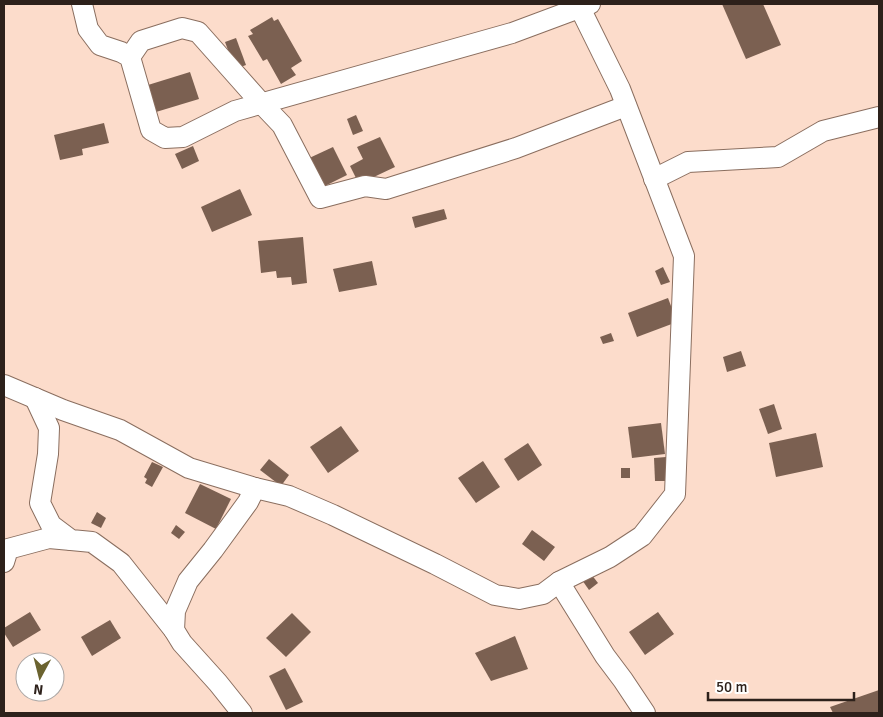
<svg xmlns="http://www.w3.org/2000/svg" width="883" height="717" viewBox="0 0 883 717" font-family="Signika,sans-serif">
<rect width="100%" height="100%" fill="#fcdccb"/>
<!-- building -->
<g fill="#7b6051">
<path d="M 722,4 L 763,4 L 781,45 L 746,59 Z"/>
<path d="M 272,17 L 274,21 L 278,19 L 302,61 L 291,68 L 296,75 L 281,84 L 267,59 L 263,61 L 248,36 L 253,34 L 250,30 Z"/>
<path d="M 236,38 L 246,65 L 235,69 L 225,42 Z"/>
<path d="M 190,72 L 199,99 L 156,112 L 148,85 Z"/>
<path d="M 356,115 L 363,131 L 353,135 L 347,119 Z"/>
<path d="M 104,123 L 109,143 L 82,149 L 83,155 L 60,160 L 54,135 Z"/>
<path d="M 380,137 L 395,167 L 359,184 L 350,166 L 363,159 L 357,147 Z"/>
<path d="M 193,146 L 199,161 L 182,169 L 175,154 Z"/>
<path d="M 333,147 L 347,175 L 319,189 L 305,160 Z"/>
<path d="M 240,189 L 252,215 L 212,232 L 201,207 Z"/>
<path d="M 444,209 L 447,219 L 415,228 L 412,217 Z"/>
<path d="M 303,237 L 307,283 L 292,285 L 291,277 L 277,278 L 276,271 L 261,273 L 258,241 Z"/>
<path d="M 372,261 L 377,285 L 339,292 L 333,269 Z"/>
<path d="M 663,267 L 670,282 L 661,285 L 655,271 Z"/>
<path d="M 668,298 L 677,322 L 637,337 L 628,313 Z"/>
<path d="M 611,333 L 614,341 L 603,344 L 600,337 Z"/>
<path d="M 741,351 L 746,366 L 727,372 L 723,357 Z"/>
<path d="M 774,404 L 782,429 L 768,434 L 759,409 Z"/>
<path d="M 661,423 L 665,454 L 632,458 L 628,427 Z"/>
<path d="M 341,426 L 359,451 L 328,473 L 310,447 Z"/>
<path d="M 816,433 L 823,467 L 776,477 L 769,443 Z"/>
<path d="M 528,443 L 542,465 L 518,481 L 504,459 Z"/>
<path d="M 666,457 L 668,481 L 655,481 L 654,458 Z"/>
<path d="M 269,459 L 289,475 L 281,486 L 260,470 Z"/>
<path d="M 483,461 L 500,487 L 476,503 L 458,478 Z"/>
<path d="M 152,462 L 163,467 L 152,487 L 145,483 L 147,479 L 144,477 Z"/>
<rect x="621" y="468" width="9" height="10"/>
<path d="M 200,484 L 231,499 L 216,529 L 185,513 Z"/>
<path d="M 97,512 L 106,518 L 101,528 L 91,523 Z"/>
<path d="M 176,525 L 185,532 L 179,539 L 171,533 Z"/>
<path d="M 532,530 L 555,547 L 544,561 L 522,544 Z"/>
<path d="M 591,574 L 598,583 L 589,590 L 582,580 Z"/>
<path d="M 30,612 L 41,630 L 13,647 L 4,633 L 4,628 Z"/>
<path d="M 658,612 L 674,634 L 645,655 L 629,632 Z"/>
<path d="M 292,613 L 311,632 L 286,657 L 266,638 Z"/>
<path d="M 110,620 L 121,638 L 92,656 L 81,637 Z"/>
<path d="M 515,636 L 528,669 L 491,681 L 475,653 Z"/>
<path d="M 285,668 L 303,702 L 286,710 L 269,676 Z"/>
<path d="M 879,690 L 879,713 L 833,713 L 830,707 Z"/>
</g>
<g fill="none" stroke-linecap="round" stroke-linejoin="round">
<defs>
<g id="street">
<path d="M 82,4 L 88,29 L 100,45 L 121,52 L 130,57 L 151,130 L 165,138 L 183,137 L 235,111 L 512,33 L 590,4"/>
<path d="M 130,57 L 141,41 L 182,28 L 198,32 L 261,103 L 282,125 L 320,198 L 365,186 L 386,189 L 516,148 L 626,106"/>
<path d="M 654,179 L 688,162 L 778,157 L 823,131 L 879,117"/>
<path d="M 4,385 L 63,410 L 120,430 L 189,468 L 255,488 L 289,496 L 333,515 L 435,564 L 495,595 L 519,599 L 543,594 L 559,582 L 610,557 L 642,536 L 675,494 L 684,256 L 620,89 L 578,4"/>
<path d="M 35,398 L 49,428 L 48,454 L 40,503 L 51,525 L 71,540 L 92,542 L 121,563 L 174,630"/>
<path d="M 4,562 L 8,549 L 49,538 L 71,540"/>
<path d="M 559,582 L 605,656 L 623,680 L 645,713"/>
<path d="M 242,713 L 218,683 L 182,643 L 174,630 L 175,611 L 188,581 L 213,550 L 248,502 L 255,488"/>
</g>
</defs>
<!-- street casing -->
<use href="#street" stroke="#8a6e5f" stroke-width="22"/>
<!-- street -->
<use href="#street" stroke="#fff" stroke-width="20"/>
</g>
<!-- border -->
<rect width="883" height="717" fill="none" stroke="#2d211b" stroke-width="10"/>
<!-- north arrow -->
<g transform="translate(40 677) rotate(187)"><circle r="24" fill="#ffffff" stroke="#aba6a4"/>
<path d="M0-4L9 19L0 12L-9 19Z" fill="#6b632f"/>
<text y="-8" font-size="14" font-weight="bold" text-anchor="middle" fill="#2d211b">N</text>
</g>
<!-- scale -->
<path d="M708 692v8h146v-8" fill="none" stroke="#2d211b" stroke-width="2.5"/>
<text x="716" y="692" font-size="15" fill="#2d211b" stroke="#ffffff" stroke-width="4" paint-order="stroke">50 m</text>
</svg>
